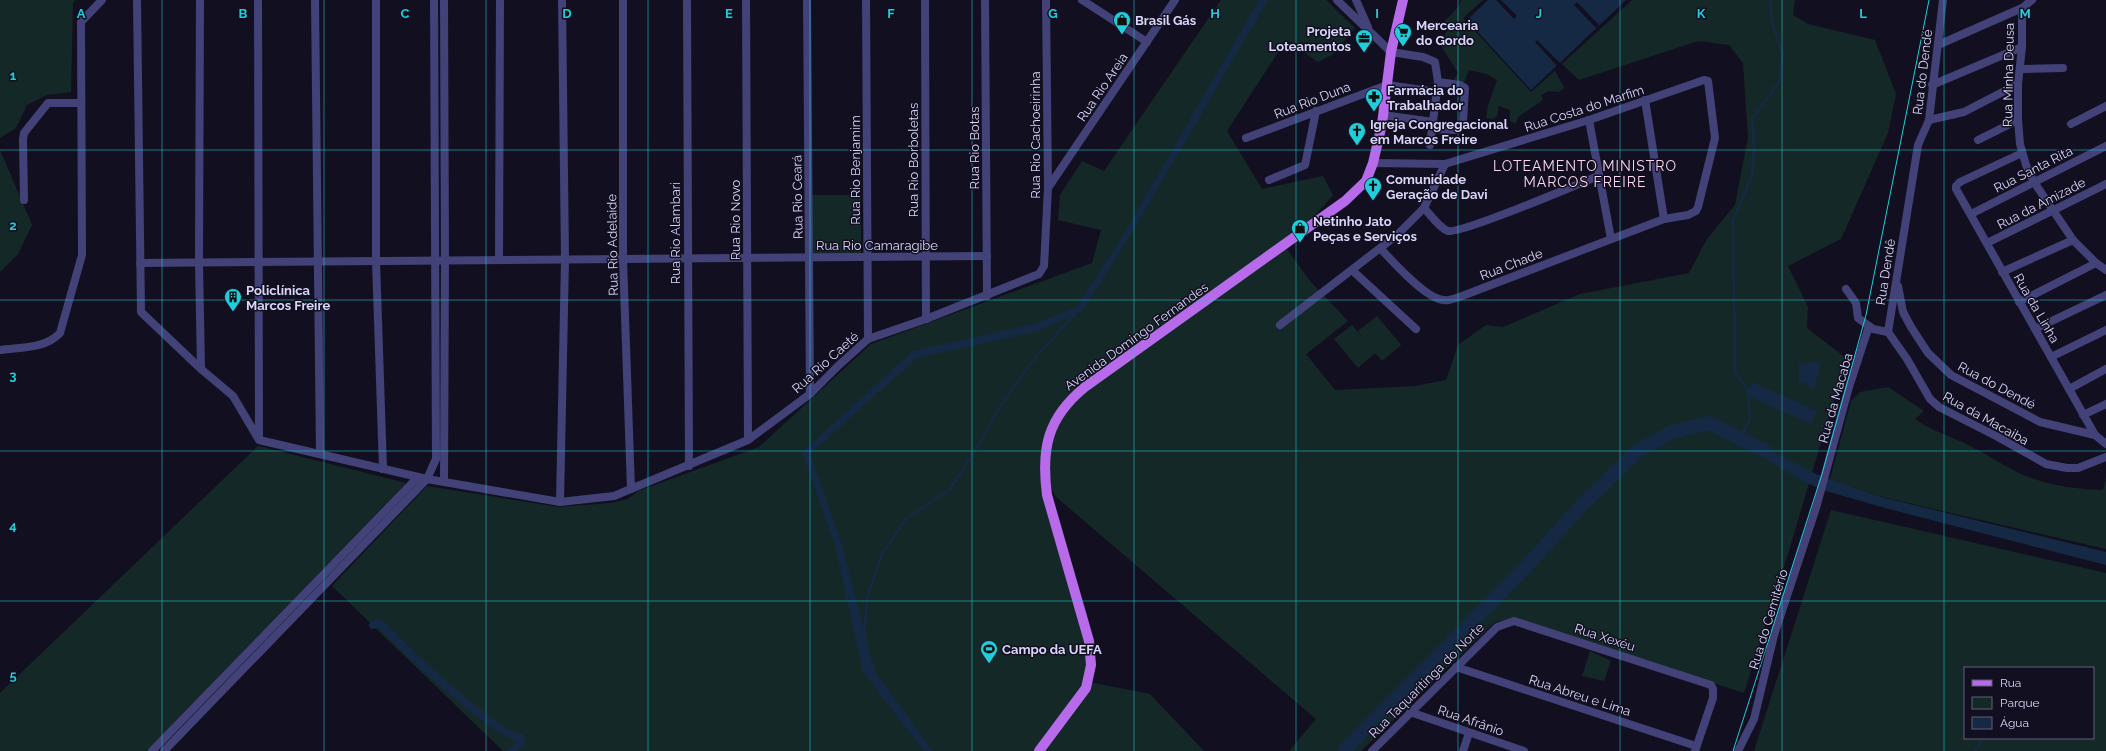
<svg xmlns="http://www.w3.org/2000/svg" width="2106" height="751" viewBox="0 0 2106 751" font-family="Raleway,sans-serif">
<rect width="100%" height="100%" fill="#121020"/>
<!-- green -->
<g fill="#142927" fill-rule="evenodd">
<path d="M 0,0 L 75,0 L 73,3 L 71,92 L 47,95 L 27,105 L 16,128 L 0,138 Z"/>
<path d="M 1221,0 L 1326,0 L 1355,28 L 1332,55 L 1318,62 L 1286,40 L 1227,131 L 1262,189 L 1323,176 L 1333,195 L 1296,237 L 1284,245 L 1310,281 L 1348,321 L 1306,354 L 1335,390 L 1415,386 L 1446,380 L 1458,345 L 1486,325 L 1503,327 L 1580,294 L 1689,273 L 1707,239 L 1735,205 L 1748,137 L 1743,63 L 1729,45 L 1698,41 L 1579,80 L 1562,64 L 1632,0 L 1795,0 L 1793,15 L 1808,24 L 1875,40 L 1896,94 L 1888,133 L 1841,239 L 1788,266 L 1808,307 L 1807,328 L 1846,358 L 1791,544 L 1744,693 L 1513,618 L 1495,622 L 1361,751 L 1349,751 L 1378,721 L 1344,751 L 1289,751 L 1316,719 L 1055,496 L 1045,472 L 1089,641 L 1089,682 L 1150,694 L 1204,751 L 503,751 L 332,586 L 427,486 L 558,507 L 611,503 L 628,499 L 638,491 L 759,447 L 871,344 L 1092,263 L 1101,230 L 1058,220 L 1060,195 L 1082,161 L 1104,171 Z"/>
<path d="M 1461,0 L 1483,0 L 1463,18 L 1531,92 L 1555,71 L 1564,88 L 1559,92 L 1549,91 L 1541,95 L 1543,100 L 1518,117 L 1516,124 L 1510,121 L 1510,110 L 1499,106 L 1497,116 L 1493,119 L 1486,118 L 1488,106 L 1497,80 L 1487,74 L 1469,70 L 1464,83 L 1453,81 L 1458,73 L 1437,39 L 1444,36 L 1449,28 L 1445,21 L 1459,6 Z"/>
<path d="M 0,150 L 32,225 L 18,254 L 0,272 Z"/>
<rect x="810" y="195" width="51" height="61"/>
<path d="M 1377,316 L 1401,345 L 1382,361 L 1375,353 L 1358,368 L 1334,339 L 1352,325 L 1362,337 L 1358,331 Z"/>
<path d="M 1888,387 L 1924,411 L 1915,419 C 1933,432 1951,436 1970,446 C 1985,453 1999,463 2013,470 C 2042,485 2071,489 2103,490 L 2106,478 L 2106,549 L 1878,496 L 1830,479 L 1851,401 L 1860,392 Z"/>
<path d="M 258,446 L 406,483 L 147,751 L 0,751 L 0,693 Z"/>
<path d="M 1831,510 L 2106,573 L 2106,751 L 1754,751 ZM 1965,668 L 2093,668 L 2093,738 L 1965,738 Z"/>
<path d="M 1590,651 L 1611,661 L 1604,681 L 1582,676 Z"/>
</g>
<!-- water -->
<g fill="#162944">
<path d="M 1259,0 L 1268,0 L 1128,239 L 1082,311 L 1038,331 L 917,358 L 810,454 L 841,542 L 875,672 L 933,751 L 924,751 L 863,672 L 835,545 L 802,452 L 913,351 L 1034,324 L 1077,307 L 1122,237 Z"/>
<path d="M 1488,0 L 1626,0 L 1531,90 L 1467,20 Z"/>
<path d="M 1813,362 L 1820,363 L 1814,391 L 1805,382 L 1799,384 L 1799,364 Z"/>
<path d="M 1752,382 L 1817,411 L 1811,424 L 1746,395 Z"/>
<path d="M 1751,440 L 1816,474 L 1881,497 L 2106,552 L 2106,565 L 1885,508 L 1826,491 L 1804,482 L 1745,446 Z"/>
</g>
<!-- pier -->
<g fill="#121020">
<path d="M 1496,0 L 1501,0 L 1517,16 L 1514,19 Z"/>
<path d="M 1577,2 L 1599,25 L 1596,28 L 1574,5 Z"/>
<path d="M 1537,40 L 1561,64 L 1558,67 L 1535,42 Z"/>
</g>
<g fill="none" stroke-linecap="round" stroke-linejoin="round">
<!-- stream -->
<g stroke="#162944" stroke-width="2.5">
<path d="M 1740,439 L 1750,418 L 1748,390 L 1735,372 L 1733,220 L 1752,175 L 1754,145 L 1752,119 L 1779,82 L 1783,55 L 1772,23 L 1770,0"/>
<path d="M 864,636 L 867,598 L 882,554 L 905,520 L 950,489 L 975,451 L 1000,407 L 1034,359 L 1076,313"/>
<path d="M 1975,751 L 1984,738"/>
</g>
<!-- canal -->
<path stroke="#162944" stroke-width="8" d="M 373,625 L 378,623 L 382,625 C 403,648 495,735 521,738 L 521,743 L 511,751"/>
<!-- river -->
<path stroke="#162944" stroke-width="14" d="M 1344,751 L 1525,568 L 1580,507 L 1636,452 L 1672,432 L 1709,423 L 1765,451"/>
<!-- minor -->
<g stroke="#424278" stroke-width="8">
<path d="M 137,0 L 141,312 L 201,369"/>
<path d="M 200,0 L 199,263 L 201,369 L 233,396 L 259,440 L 427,479 L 560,502 L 614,496 L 748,440 L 810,394 L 839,365 L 868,339 L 926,319 L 1039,274 L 1044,266 L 1048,188 L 1046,0"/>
<path d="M 258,0 L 259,439"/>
<path d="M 315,0 L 320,454"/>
<path d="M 376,0 L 376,261 L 383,469"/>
<path d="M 444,0 L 445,261 L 444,481"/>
<path d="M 623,0 L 623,259 L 631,489"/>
<path d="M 687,0 L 689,466"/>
<path d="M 746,0 L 748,440"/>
<path d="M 807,0 L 810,394"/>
<path d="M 866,0 L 868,339"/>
<path d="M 925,0 L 926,319"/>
<path d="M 985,0 L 987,296"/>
<path d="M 1082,0 L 1147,42"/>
<path d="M 1337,0 L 1391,52 L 1423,57 L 1435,62 L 1438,82 L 1432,129 L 1454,130 L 1459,129 L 1463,122 L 1465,88 L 1460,85 L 1438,82"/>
<path d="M 1356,0 L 1368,27"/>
<path d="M 2032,0 L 2022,8 L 2022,47 L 2018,84 L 2018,120 L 2020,144 L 2026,165 L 2034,182 L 2073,240 L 2096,263 L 2106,270"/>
<path d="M 1938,45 L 2022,8"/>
<path d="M 2020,69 L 2063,68"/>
<path d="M 1932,85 L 2022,47"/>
<path d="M 1645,100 L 1664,219"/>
<path d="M 1383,115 L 1433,122"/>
<path d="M 1589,120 L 1611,239"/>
<path d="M 1929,120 L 1964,112 L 2018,84"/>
<path d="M 2071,124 L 2106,106"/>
<path d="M 1246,138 L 1387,85 L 1437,92"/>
<path d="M 1978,140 L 2018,120"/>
<path d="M 1430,145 L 1432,129"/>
<path d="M 2022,153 L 1960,182 L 1956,186 L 1956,189 L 2095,435 L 2106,444"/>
<path d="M 1373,163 L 1445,164 L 1589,120 L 1704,80 L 1708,81 L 1715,138 L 1698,207 L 1696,211 L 1688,215 L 1664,219 L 1462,296 C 1456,298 1450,301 1444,300 C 1427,300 1393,262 1381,249"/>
<path d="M 1269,180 L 1305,165 L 1316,111"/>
<path d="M 1048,188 L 1175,0"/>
<path d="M 24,200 L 23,139 L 24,133 L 48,103 L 81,103"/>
<path d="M 1424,208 C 1430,214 1439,228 1448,231 C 1460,234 1579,184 1598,176"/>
<path d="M 1971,214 L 2106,146"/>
<path d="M 1987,243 L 2106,184"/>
<path d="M 499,260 L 500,0"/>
<path d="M 140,263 L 987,256"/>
<path d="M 1353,271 L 1416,329"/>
<path d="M 2002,272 L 2073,240"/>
<path d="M 1898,286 L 1903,312 L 1911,327 L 1928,353 L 1951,375 L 2040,422 L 2095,435"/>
<path d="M 1846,289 L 1856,303 L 1858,318 L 1873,329 L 1888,332"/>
<path d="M 2019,302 L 2096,263"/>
<path d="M 1280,325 L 1397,235 L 1424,208 L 1445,164"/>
<path d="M 2035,329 L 2106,295"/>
<path d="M 1888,332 L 1918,145 L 1929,120 L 1943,0"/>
<path d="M 1888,332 L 1907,359 L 1930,399 L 1939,407 L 1996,436 L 2046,464 L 2067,468 L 2078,468 L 2106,457"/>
<path d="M 0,350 C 21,347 45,349 60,333 L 82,255 L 81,22 L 102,0"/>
<path d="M 2051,357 L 2106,330"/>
<path d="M 2069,389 L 2106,369"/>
<path d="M 2083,415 L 2106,404"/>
<path d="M 560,502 L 565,260 L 562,0"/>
<path d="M 1456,667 L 1696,746"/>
<path d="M 1410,712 L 1524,751"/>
<path d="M 152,751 L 418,477"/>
<path d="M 164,751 L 427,479 L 436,459 L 434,0"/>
<path d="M 1372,751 L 1497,627 L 1514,621 L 1711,685 L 1713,689 L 1713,698 L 1695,751"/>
<path d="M 1463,751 L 1469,733"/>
<path d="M 1738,751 L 1754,719 L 1774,635 L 1816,508 L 1849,387 L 1869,326"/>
</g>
<!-- major -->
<path stroke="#b76bea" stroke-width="10" d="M 1039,751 L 1086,688 L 1091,665 L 1089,641 L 1047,495 C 1041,449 1047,418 1085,387 L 1345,201 L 1366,181 L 1373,163 L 1382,124 L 1391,52 L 1403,0"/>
<!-- tram -->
<path stroke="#1fcddb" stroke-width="1" d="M 1733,751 L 1822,474 L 1866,315 L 1929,0"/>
</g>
<!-- grid -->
<path fill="none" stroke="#1fcddb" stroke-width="1" stroke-opacity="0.55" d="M 162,0 L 162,751M 324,0 L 324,751M 486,0 L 486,751M 648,0 L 648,751M 810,0 L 810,751M 972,0 L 972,751M 1134,0 L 1134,751M 1296,0 L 1296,751M 1458,0 L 1458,751M 1620,0 L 1620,751M 1782,0 L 1782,751M 1944,0 L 1944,751M 0,150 L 2106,150M 0,300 L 2106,300M 0,451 L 2106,451M 0,601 L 2106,601"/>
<!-- icons -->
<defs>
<symbol id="shop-pin" viewBox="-11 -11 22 30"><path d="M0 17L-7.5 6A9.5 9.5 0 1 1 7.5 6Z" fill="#1fcddb" stroke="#121020"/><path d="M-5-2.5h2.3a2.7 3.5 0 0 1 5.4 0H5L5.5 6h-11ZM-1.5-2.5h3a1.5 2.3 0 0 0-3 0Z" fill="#111"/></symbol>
<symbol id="supermarket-pin" viewBox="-11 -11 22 30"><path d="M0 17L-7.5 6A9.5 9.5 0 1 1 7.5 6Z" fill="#1fcddb" stroke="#121020"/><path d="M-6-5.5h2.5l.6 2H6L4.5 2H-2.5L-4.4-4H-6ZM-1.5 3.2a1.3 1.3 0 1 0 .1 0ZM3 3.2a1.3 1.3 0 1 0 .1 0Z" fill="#111"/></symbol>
<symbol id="office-pin" viewBox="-11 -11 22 30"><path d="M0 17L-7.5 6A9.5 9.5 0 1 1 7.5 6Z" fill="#1fcddb" stroke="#121020"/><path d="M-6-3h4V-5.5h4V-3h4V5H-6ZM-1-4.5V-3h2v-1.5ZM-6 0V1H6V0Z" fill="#111"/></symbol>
<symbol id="pharmacy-pin" viewBox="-11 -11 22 30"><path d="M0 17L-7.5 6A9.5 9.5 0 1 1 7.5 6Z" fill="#1fcddb" stroke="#121020"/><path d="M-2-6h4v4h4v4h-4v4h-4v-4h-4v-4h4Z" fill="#111"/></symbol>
<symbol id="church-pin" viewBox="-11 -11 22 30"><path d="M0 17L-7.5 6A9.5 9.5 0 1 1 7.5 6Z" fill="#1fcddb" stroke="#121020"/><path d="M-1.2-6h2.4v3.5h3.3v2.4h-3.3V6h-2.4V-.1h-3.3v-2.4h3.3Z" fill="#111"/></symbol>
<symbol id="building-pin" viewBox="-11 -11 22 30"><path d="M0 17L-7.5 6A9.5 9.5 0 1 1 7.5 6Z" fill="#1fcddb" stroke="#121020"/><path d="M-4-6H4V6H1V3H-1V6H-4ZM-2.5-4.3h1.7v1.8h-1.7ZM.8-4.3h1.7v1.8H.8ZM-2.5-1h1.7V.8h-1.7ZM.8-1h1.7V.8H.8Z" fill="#111"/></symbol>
<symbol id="stadium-pin" viewBox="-11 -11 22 30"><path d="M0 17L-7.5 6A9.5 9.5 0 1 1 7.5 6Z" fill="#1fcddb" stroke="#121020"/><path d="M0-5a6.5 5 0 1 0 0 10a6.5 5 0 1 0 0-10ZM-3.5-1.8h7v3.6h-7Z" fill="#111"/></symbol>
</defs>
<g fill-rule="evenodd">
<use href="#shop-pin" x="1112" y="10" width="20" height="27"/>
<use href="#supermarket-pin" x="1393" y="22" width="20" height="27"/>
<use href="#office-pin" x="1354" y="28" width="20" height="27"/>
<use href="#pharmacy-pin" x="1364" y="87" width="20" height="27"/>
<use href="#church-pin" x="1347" y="121" width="20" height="27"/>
<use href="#church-pin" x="1363" y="176" width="20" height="27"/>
<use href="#shop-pin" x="1290" y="218" width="20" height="27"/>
<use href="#building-pin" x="223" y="287" width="20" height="27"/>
<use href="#stadium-pin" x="979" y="639" width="20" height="27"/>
</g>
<g text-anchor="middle" stroke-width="3" stroke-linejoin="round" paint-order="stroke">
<!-- poi labels -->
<g font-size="13" font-weight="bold" fill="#d8d5f9" stroke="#121020" text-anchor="start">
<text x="1135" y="25">Brasil Gás</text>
<text x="1416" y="30">Mercearia<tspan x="1416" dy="15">do Gordo</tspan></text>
<text x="1351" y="36" text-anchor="end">Projeta<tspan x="1351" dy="15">Loteamentos</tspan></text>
<text x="1387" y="95">Farmácia do<tspan x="1387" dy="15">Trabalhador</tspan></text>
<text x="1370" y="129">Igreja Congregacional<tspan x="1370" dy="15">em Marcos Freire</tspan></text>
<text x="1386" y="184">Comunidade<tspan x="1386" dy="15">Geração de Davi</tspan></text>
<text x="1313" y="226">Netinho Jato<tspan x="1313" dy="15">Peças e Serviços</tspan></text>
<text x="246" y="295">Policlínica<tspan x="246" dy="15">Marcos Freire</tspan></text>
<text x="1002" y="654">Campo da UEFA</text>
</g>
<!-- street labels -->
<g font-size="13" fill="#d8d5f9" stroke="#121020">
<text transform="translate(1922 72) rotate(-83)" y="5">Rua do Dendé</text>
<text transform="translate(2008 75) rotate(-89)" y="5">Rua Minha Deusa</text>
<text transform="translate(1102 87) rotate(-56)" y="5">Rua Rio Areia</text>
<text transform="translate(1312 100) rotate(-21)" y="5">Rua Rio Duna</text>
<text transform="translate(1584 108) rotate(-18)" y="5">Rua Costa do Marfim</text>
<text transform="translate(1035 135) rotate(-90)" y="5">Rua Rio Cachoeirinha</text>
<text transform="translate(974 148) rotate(-90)" y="5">Rua Rio Botas</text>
<text transform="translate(913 160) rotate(-90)" y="5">Rua Rio Borboletas</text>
<text transform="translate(2033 169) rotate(-27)" y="5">Rua Santa Rita</text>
<text transform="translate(855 170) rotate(-90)" y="5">Rua Rio Benjamim</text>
<text transform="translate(797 197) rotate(-91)" y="5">Rua Rio Ceará</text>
<text transform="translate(2041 203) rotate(-27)" y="5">Rua da Amizade</text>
<text transform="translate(735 220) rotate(-90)" y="5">Rua Rio Novo</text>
<text transform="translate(675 233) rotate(-90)" y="5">Rua Rio Alambari</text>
<text transform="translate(612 245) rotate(-91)" y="5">Rua Rio Adelaide</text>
<text x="877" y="250">Rua Rio Camaragibe</text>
<text transform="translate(1511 264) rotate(-21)" y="5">Rua Chade</text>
<text transform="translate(1885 272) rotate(-81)" y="5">Rua Dendê</text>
<text transform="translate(2037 308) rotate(60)" y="5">Rua da Linha</text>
<text transform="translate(1136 336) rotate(-36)" y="5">Avenida Domingo Fernandes</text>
<text transform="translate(825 362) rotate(-42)" y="5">Rua Rio Caeté</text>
<text transform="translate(1997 385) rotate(28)" y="5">Rua do Dendé</text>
<text transform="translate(1835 398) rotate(-74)" y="5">Rua da Macaba</text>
<text transform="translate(1986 418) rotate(29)" y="5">Rua da Macaiba</text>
<text transform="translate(1768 619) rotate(-73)" y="5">Rua do Cemitério</text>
<text transform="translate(1605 637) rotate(18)" y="5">Rua Xexéu</text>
<text transform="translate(1426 680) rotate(-45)" y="5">Rua Taquaritinga do Norte</text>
<text transform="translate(1580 695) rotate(18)" y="5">Rua Abreu e Lima</text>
<text transform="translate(1471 720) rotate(19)" y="5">Rua Afrânio</text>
</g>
<!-- neighbourhood labels -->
<g font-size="14" letter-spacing="1" fill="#f9d6ee" stroke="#121020">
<text x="1585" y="171">LOTEAMENTO MINISTRO<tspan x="1585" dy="16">MARCOS FREIRE</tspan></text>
</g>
</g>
<g font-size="13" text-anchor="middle" font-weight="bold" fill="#1fcddb" stroke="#121020" stroke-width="3" stroke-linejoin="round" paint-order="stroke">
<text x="81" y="18">A</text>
<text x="243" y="18">B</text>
<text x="405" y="18">C</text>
<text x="567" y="18">D</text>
<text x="729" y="18">E</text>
<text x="891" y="18">F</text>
<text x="1053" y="18">G</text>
<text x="1215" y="18">H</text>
<text x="1377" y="18">I</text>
<text x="1539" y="18">J</text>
<text x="1701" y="18">K</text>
<text x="1863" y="18">L</text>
<text x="2025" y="18">M</text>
<text x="13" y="80">1</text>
<text x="13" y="230">2</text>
<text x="13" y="380">3</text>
<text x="13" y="530">4</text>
<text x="13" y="680">5</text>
</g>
<!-- legend -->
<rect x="1964" y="667" width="130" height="72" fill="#121020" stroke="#615f77"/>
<rect x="1972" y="680" width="20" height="6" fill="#b76bea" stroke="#615f77"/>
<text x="2000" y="687" font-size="12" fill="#d8d5f9">Rua</text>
<rect x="1972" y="697" width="20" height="12" fill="#142927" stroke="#615f77"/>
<text x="2000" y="707" font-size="12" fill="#d8d5f9">Parque</text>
<rect x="1972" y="717" width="20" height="12" fill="#162944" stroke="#615f77"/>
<text x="2000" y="727" font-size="12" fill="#d8d5f9">Água</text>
</svg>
